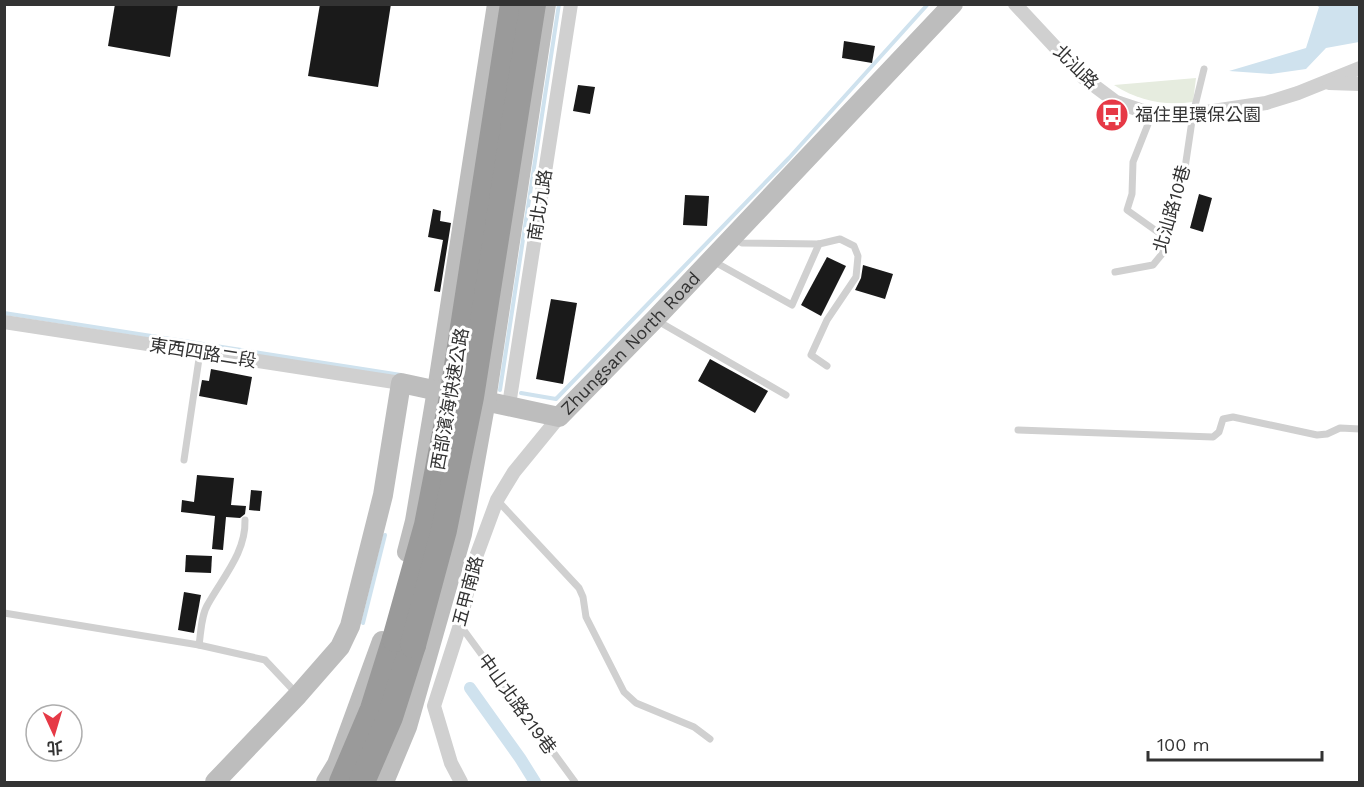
<svg xmlns="http://www.w3.org/2000/svg" width="1364" height="787" viewBox="0 0 1364 787" font-family="'Work Sans','Noto Sans TC',sans-serif">
<rect width="100%" height="100%" fill="#fff"/>
<!-- green -->
<path fill="#e6ecdf" d="M 1196,78 L 1193,102 C 1164,106 1139,101 1114,85 Z"/>
<!-- water -->
<path fill="#cfe2ee" d="M 1316,5 L 1359,5 L 1359,42 L 1326,48 L 1306,69 L 1271,74 L 1229,71 L 1306,48 L 1319,7 Z"/>
<g fill="none" stroke-linecap="round" stroke-linejoin="round">
<!-- stream -->
<g stroke="#cfe2ee" stroke-width="4">
<path d="M 4,313 L 401,375"/>
<path d="M 500,390 L 559,4"/>
<path d="M 521,393 L 556,399 L 789,158 L 928,4"/>
<path d="M 363,623 L 385,535"/>
</g>
<!-- canal -->
<path stroke="#cfe2ee" stroke-width="12" d="M 470,688 L 520,758 L 535,782"/>
</g>
<!-- building -->
<g fill="#1a1a1a">
<path d="M 115,4 L 178,4 L 170,57 L 108,46 Z"/>
<path d="M 320,4 L 391,4 L 378,87 L 308,76 Z"/>
<path d="M 844,41 L 875,46 L 872,63 L 842,58 Z"/>
<path d="M 578,85 L 595,87 L 590,114 L 573,111 Z"/>
<path d="M 1199,194 L 1212,198 L 1203,232 L 1190,228 Z"/>
<path d="M 685,195 L 709,196 L 707,226 L 683,225 Z"/>
<path d="M 433,209 L 441,211 L 440,221 L 451,223 L 440,292 L 434,291 L 443,240 L 428,237 Z"/>
<path d="M 827,257 L 846,266 L 821,316 L 801,305 Z"/>
<path d="M 863,265 L 893,274 L 885,299 L 855,290 L 861,278 Z"/>
<path d="M 551,299 L 577,303 L 563,384 L 536,379 Z"/>
<path d="M 710,359 L 768,391 L 755,413 L 698,381 Z"/>
<path d="M 211,369 L 252,377 L 247,405 L 199,396 L 202,380 L 209,381 Z"/>
<path d="M 197,475 L 234,478 L 231,505 L 246,506 L 245,514 L 240,518 L 226,517 L 223,550 L 212,549 L 215,516 L 181,512 L 182,500 L 194,502 Z"/>
<path d="M 251,490 L 262,491 L 260,511 L 249,510 Z"/>
<path d="M 186,555 L 212,556 L 211,573 L 185,572 Z"/>
<path d="M 184,592 L 201,595 L 194,633 L 178,630 Z"/>
</g>
<g fill="none" stroke-linecap="round" stroke-linejoin="round">
<!-- lane -->
<g stroke="#d0d0d0" stroke-width="7">
<path d="M 1152,114 L 1133,162 L 1132,194 L 1127,210 L 1162,235"/>
<path d="M 735,237 L 742,243 L 819,244 L 840,239 L 854,246 L 858,256 L 856,277 L 827,320 L 811,355 L 827,366"/>
<path d="M 713,261 L 792,305 L 819,244"/>
<path d="M 1115,272 L 1153,265 L 1162,254 L 1162,235 L 1175,202 L 1185,168 L 1193,114 L 1204,69"/>
<path d="M 656,320 L 786,395"/>
<path d="M 1018,430 L 1213,437 L 1219,432 L 1223,419 L 1233,417 L 1317,435 L 1327,434 L 1340,428 L 1360,429"/>
<path d="M 184,460 L 200,352"/>
<path d="M 497,500 L 579,588 L 583,597 L 586,617 L 624,692 L 636,703 L 694,727 L 710,739"/>
<path d="M 4,613 L 199,645 L 265,660 L 297,694"/>
<path d="M 460,625 L 575,782"/>
<path d="M 199,645 C 201,632 201,615 208,604 C 223,577 246,552 245,520"/>
</g>
<!-- street -->
<g stroke="#d0d0d0" stroke-width="14">
<path d="M 1015,4 L 1084,78 L 1116,102 L 1152,114 L 1193,114 L 1266,103 L 1298,93 L 1360,68"/>
<path d="M 1329,83 L 1360,84"/>
<path d="M 4,322 L 401,383"/>
<path d="M 509,405 L 571,4"/>
<path d="M 461,782 L 451,763 L 434,706 L 460,625 L 473,565 L 497,500 L 514,472 L 559,417"/>
</g>
<!-- secondary -->
<g stroke="#bdbdbd" stroke-width="20">
<path d="M 407,552 L 415,521 L 437,390 L 497,4"/>
<path id="s1" d="M 215,782 L 298,695 L 340,647 L 350,626 L 383,495 L 401,383 L 559,417 L 655,319 L 953,4"/>
<path d="M 326,782 L 337,764 L 382,641"/>
<path d="M 384,782 L 407,727 L 462,534 L 486,400 L 546,4"/>
</g>
<!-- highway -->
<g stroke="#9a9a9a" stroke-width="26">
<path d="M 342,782 L 373,709 L 395,639"/>
<path d="M 362,782 L 390,717 L 413,645"/>
</g>
<!-- highway-bridge -->
<g stroke="#9a9a9a" stroke-width="26">
<path d="M 395,639 L 427,525 L 453,392 L 513,4"/>
<path d="M 413,645 L 444,530 L 471,397 L 533,4"/>
</g>
</g>
<!-- icons -->
<defs>
<symbol id="bus-disc" viewBox="-11 -11 22 22"><circle r="9.5" fill="#e63946" stroke="#fff"/><path d="M-5-6H5V4H4V6H2V4H-2V6H-4V4H-5ZM-3.5-4V0h7V-4ZM-3.5 1.2v1.5H-2V1.2ZM2 1.2v1.5H3.5V1.2Z" fill="#fff"/></symbol>
</defs>
<g fill-rule="evenodd">
<use href="#bus-disc" x="1093" y="96" width="38" height="38"/>
</g>
<g text-anchor="middle" stroke-width="6" stroke-linejoin="round" paint-order="stroke">
<!-- street labels -->
<g font-size="18" fill="#333" stroke="#fff">
<text transform="translate(1076 67) rotate(44)" y="6">北汕路</text>
<text transform="translate(540 205) rotate(-81)" y="6">南北九路</text>
<text transform="translate(1172 209) rotate(-74)" y="6">北汕路10巷</text>
<text dy="6" stroke="none"><textPath href="#s1" startOffset="720">Zhungsan North Road</textPath></text>
<text transform="translate(203 353) rotate(9)" y="6">東西四路二段</text>
<text transform="translate(450 399) rotate(-80)" y="6">西部濱海快速公路</text>
<text transform="translate(468 591) rotate(-75)" y="6">五甲南路</text>
<text transform="translate(517 704) rotate(54)" y="6">中山北路219巷</text>
</g>
<!-- poi labels -->
<g font-size="18" fill="#333" stroke="#fff" text-anchor="start">
<text x="1135" y="121">福住里環保公園</text>
</g>
</g>
<!-- border -->
<rect width="1364" height="787" fill="none" stroke="#333333" stroke-width="12"/>
<!-- north arrow -->
<g transform="translate(54 733) rotate(176)"><circle r="28" fill="#ffffff" stroke="#adadad" stroke-width="1.5"/>
<path d="M0-4.5L10 22L0 15L-10 22Z" fill="#e63946"/>
<text y="-9" font-size="16" font-weight="bold" text-anchor="middle" fill="#333333">北</text>
</g>
<!-- scale -->
<path d="M1148 751v9h174v-9" fill="none" stroke="#333333" stroke-width="3"/>
<text x="1157" y="751" font-size="18" fill="#333333" stroke="#ffffff" stroke-width="4.5" paint-order="stroke">100 m</text>
</svg>
